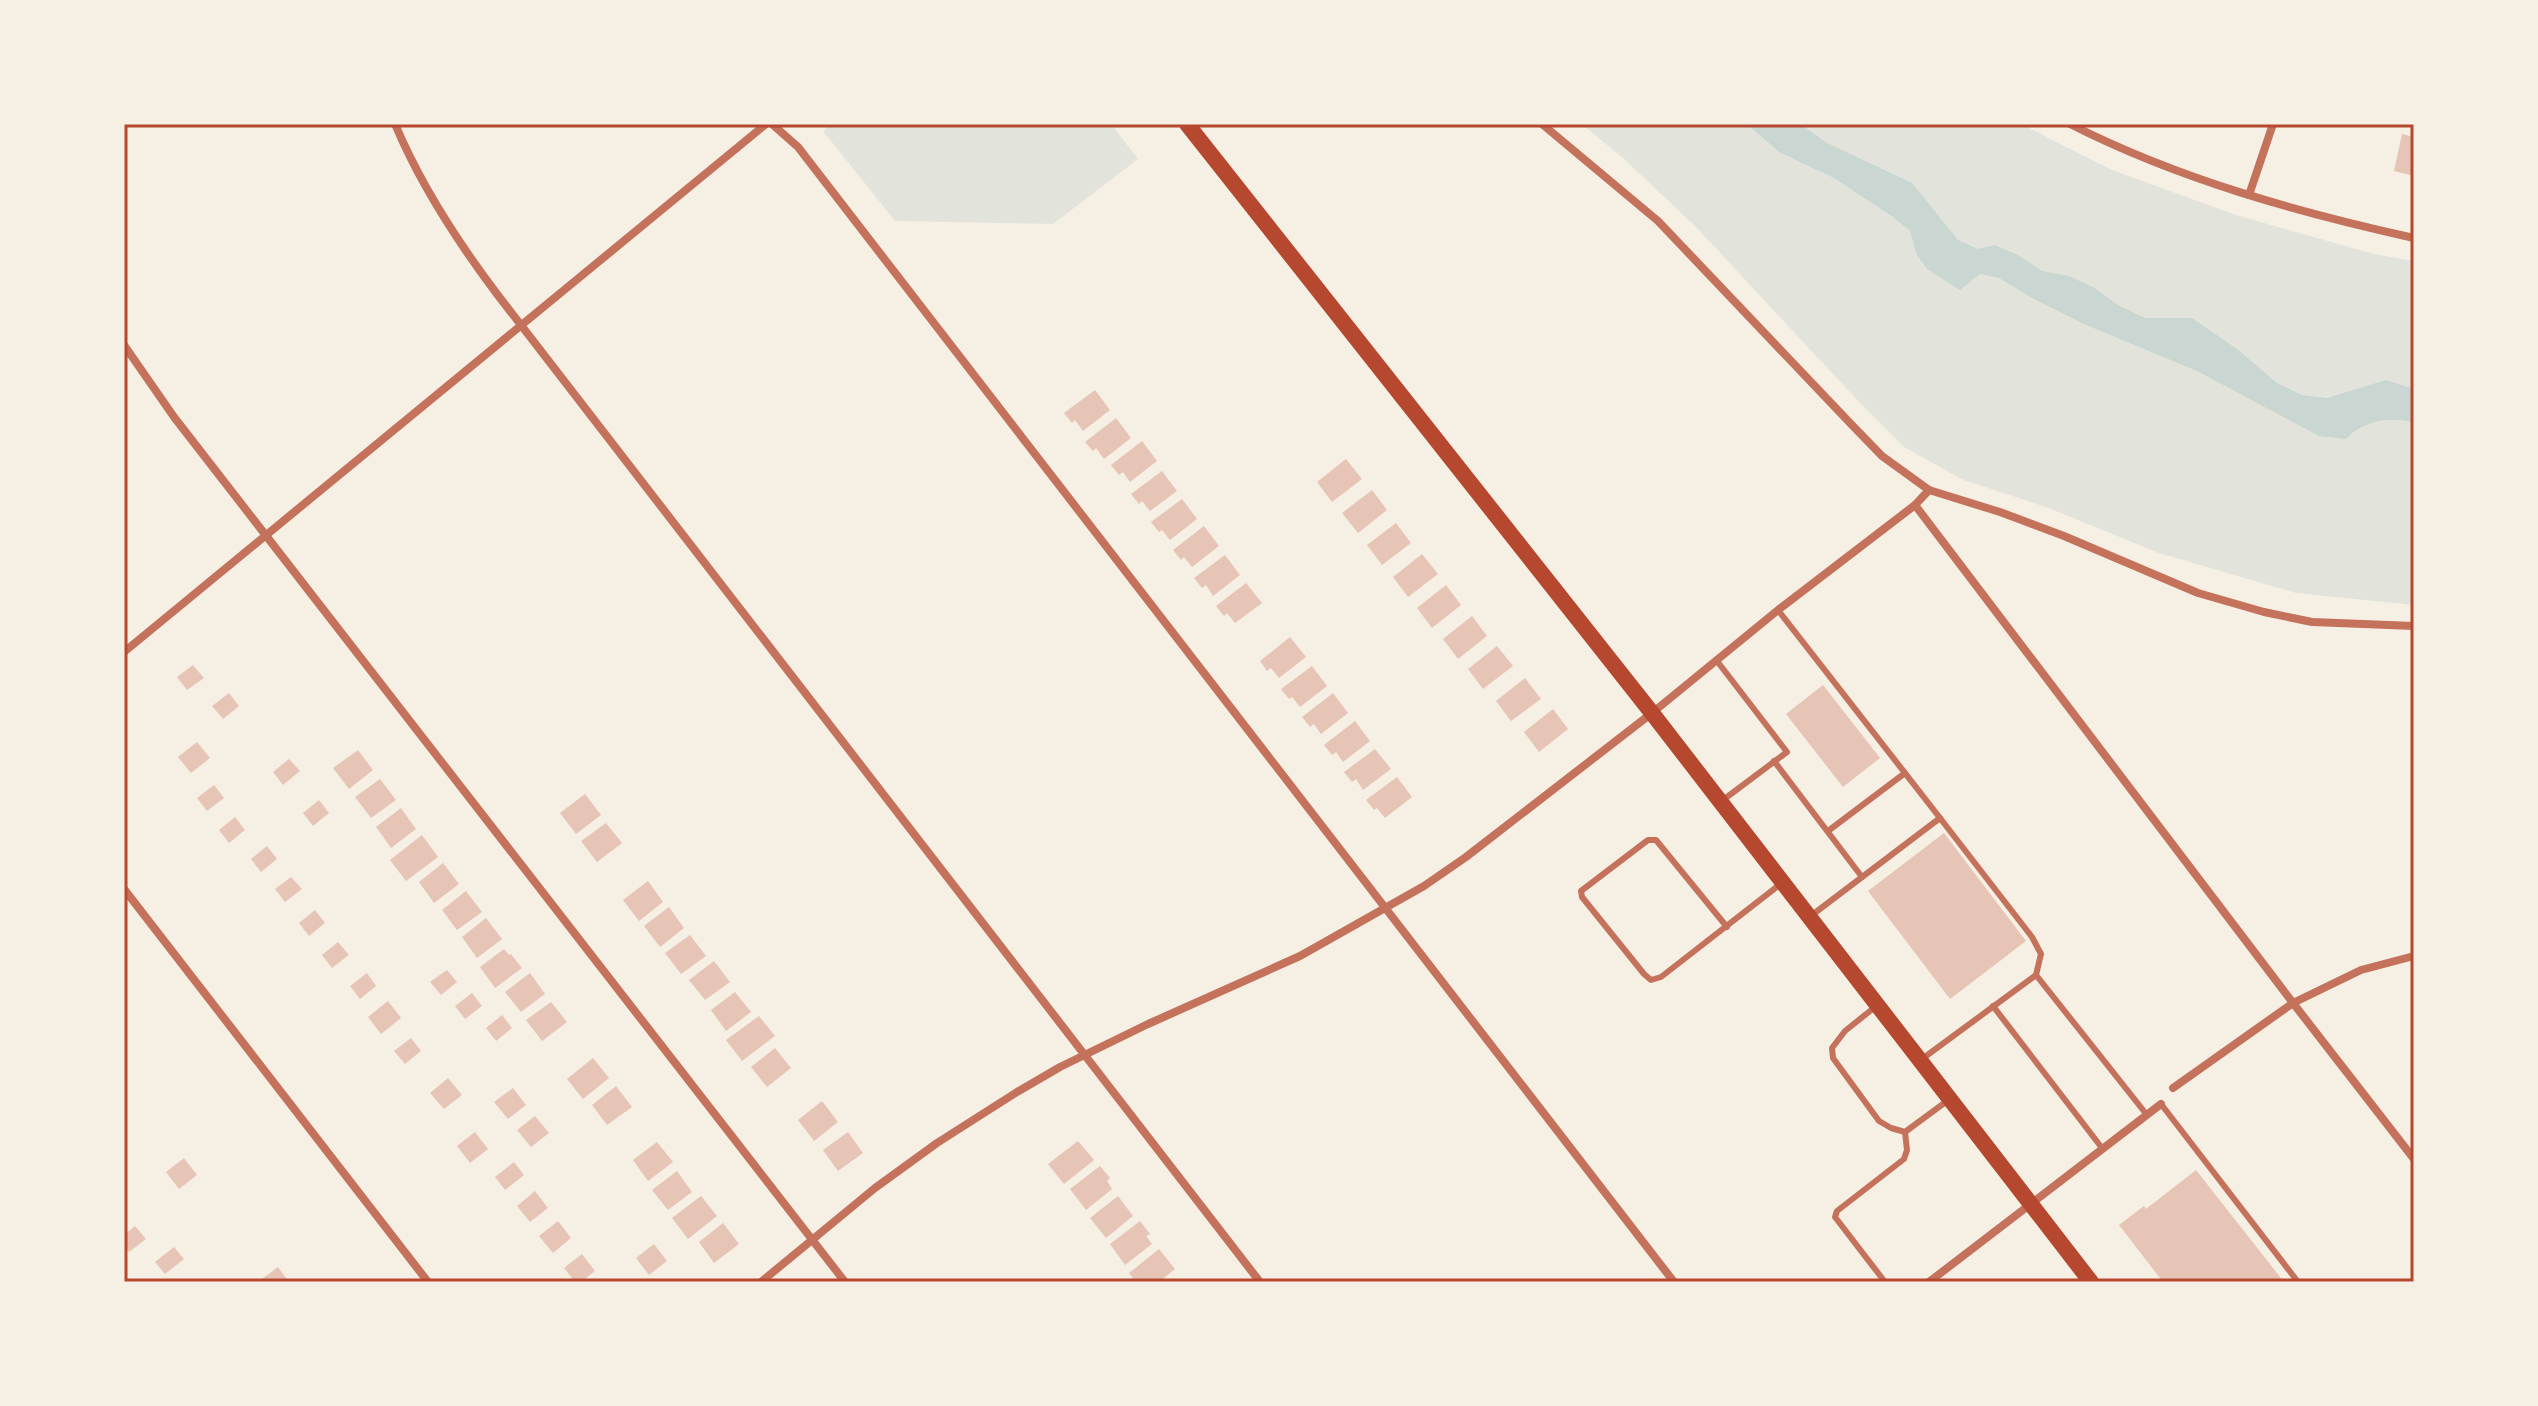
<svg xmlns="http://www.w3.org/2000/svg" width="2538" height="1406" viewBox="0 0 2538 1406" font-family="'Crimson Pro',serif">
<rect width="100%" height="100%" fill="#f6efe4"/>
<!-- green -->
<g fill="#e2e4dc">
<path d="M 833,124 L 1111,124 L 1138,159 L 1053,224 L 895,221 L 823,131 Z"/>
<path d="M 1582,124 L 2021,124 L 2112,170 L 2236,215 L 2374,254 L 2414,261 L 2414,605 L 2296,593 L 2159,553 L 2046,507 L 1961,479 L 1904,447 L 1861,404 L 1695,226 L 1624,159 Z"/>
</g>
<!-- water -->
<path fill="#c9d6d2" d="M 1747,124 L 1800,124 L 1827,143 L 1912,183 L 1958,240 L 1978,249 L 1995,245 L 2018,255 L 2042,271 L 2069,276 L 2093,287 L 2118,305 L 2145,318 L 2192,318 L 2237,349 L 2277,383 L 2302,395 L 2327,398 L 2386,380 L 2414,389 L 2414,422 C 2389,417 2364,420 2346,439 L 2319,436 L 2197,371 L 2084,324 L 2034,299 L 1999,278 L 1980,274 L 1960,290 L 1927,269 L 1916,253 L 1910,231 L 1893,217 L 1834,178 L 1779,152 Z"/>
<!-- building -->
<g fill="#e6c5b7">
<path d="M 2402,134 L 2414,137 L 2414,176 L 2394,171 Z"/>
<path d="M 1095,390 L 1110,410 L 1083,431 L 1075,420 L 1072,423 L 1064,413 Z"/>
<path d="M 1116,418 L 1131,438 L 1104,459 L 1096,448 L 1093,451 L 1085,442 Z"/>
<path d="M 1142,441 L 1157,461 L 1130,482 L 1123,472 L 1119,475 L 1111,465 Z"/>
<path d="M 1346,459 L 1362,479 L 1332,502 L 1317,482 Z"/>
<path d="M 1162,471 L 1177,491 L 1150,511 L 1142,501 L 1139,504 L 1131,494 Z"/>
<path d="M 1372,490 L 1387,510 L 1358,533 L 1342,513 Z"/>
<path d="M 1182,499 L 1197,519 L 1170,540 L 1162,530 L 1159,532 L 1151,522 Z"/>
<path d="M 1396,523 L 1411,543 L 1382,565 L 1367,545 Z"/>
<path d="M 1204,526 L 1219,546 L 1192,567 L 1184,557 L 1181,560 L 1173,550 Z"/>
<path d="M 1422,554 L 1438,574 L 1408,597 L 1393,577 Z"/>
<path d="M 1225,555 L 1240,575 L 1213,596 L 1206,585 L 1202,588 L 1194,578 Z"/>
<path d="M 1246,583 L 1262,603 L 1235,623 L 1227,613 L 1224,616 L 1216,606 Z"/>
<path d="M 1446,585 L 1461,605 L 1432,628 L 1417,608 Z"/>
<path d="M 1472,616 L 1487,636 L 1458,659 L 1443,639 Z"/>
<path d="M 1290,637 L 1306,657 L 1279,678 L 1271,668 L 1267,671 L 1260,661 Z"/>
<path d="M 1497,646 L 1513,666 L 1483,689 L 1468,669 Z"/>
<path d="M 193,665 L 204,678 L 187,690 L 177,677 Z"/>
<path d="M 1312,666 L 1327,686 L 1300,707 L 1292,697 L 1289,699 L 1281,689 Z"/>
<path d="M 1525,678 L 1541,699 L 1511,721 L 1496,701 Z"/>
<path d="M 1823,685 L 1880,758 L 1843,787 L 1786,714 Z"/>
<path d="M 229,693 L 239,706 L 223,719 L 212,706 Z"/>
<path d="M 1333,693 L 1348,713 L 1321,734 L 1314,724 L 1310,727 L 1302,717 Z"/>
<path d="M 1553,709 L 1568,729 L 1539,752 L 1524,732 Z"/>
<path d="M 1355,721 L 1370,741 L 1343,762 L 1336,752 L 1332,755 L 1324,745 Z"/>
<path d="M 197,742 L 210,758 L 191,773 L 178,757 Z"/>
<path d="M 1375,749 L 1391,769 L 1363,790 L 1356,779 L 1352,782 L 1344,772 Z"/>
<path d="M 358,750 L 373,770 L 349,789 L 333,768 Z"/>
<path d="M 289,759 L 300,771 L 283,785 L 273,772 Z"/>
<path d="M 1397,777 L 1412,797 L 1385,818 L 1377,808 L 1374,810 L 1366,800 Z"/>
<path d="M 380,779 L 396,800 L 371,818 L 355,797 Z"/>
<path d="M 214,785 L 224,798 L 207,811 L 197,798 Z"/>
<path d="M 585,794 L 601,815 L 576,834 L 560,813 Z"/>
<path d="M 319,800 L 329,813 L 313,826 L 303,813 Z"/>
<path d="M 401,808 L 416,829 L 391,848 L 376,827 Z"/>
<path d="M 235,817 L 245,830 L 229,843 L 219,830 Z"/>
<path d="M 606,823 L 622,843 L 597,862 L 581,841 Z"/>
<path d="M 1944,833 L 2026,941 L 1950,999 L 1868,891 Z"/>
<path d="M 422,835 L 438,857 L 406,881 L 390,860 Z"/>
<path d="M 267,846 L 277,859 L 261,872 L 251,859 Z"/>
<path d="M 443,863 L 459,884 L 434,903 L 419,882 Z"/>
<path d="M 291,877 L 302,889 L 285,902 L 275,889 Z"/>
<path d="M 648,881 L 663,902 L 639,921 L 623,900 Z"/>
<path d="M 466,891 L 482,912 L 457,930 L 442,910 Z"/>
<path d="M 669,907 L 684,928 L 660,947 L 644,926 Z"/>
<path d="M 315,910 L 325,923 L 309,936 L 299,923 Z"/>
<path d="M 486,918 L 502,939 L 477,958 L 462,937 Z"/>
<path d="M 690,935 L 706,956 L 681,974 L 665,953 Z"/>
<path d="M 338,942 L 349,955 L 332,968 L 322,955 Z"/>
<path d="M 504,949 L 509,955 L 511,954 L 522,968 L 495,988 L 480,967 Z"/>
<path d="M 714,961 L 730,982 L 705,1000 L 689,980 Z"/>
<path d="M 447,970 L 457,982 L 441,995 L 430,982 Z"/>
<path d="M 367,973 L 376,986 L 360,999 L 350,986 Z"/>
<path d="M 530,973 L 545,994 L 521,1012 L 505,992 Z"/>
<path d="M 735,992 L 751,1012 L 726,1031 L 711,1010 Z"/>
<path d="M 472,993 L 482,1006 L 465,1019 L 455,1006 Z"/>
<path d="M 388,1001 L 401,1018 L 381,1034 L 368,1017 Z"/>
<path d="M 551,1002 L 567,1022 L 542,1041 L 526,1020 Z"/>
<path d="M 502,1015 L 512,1028 L 496,1041 L 486,1028 Z"/>
<path d="M 759,1016 L 775,1036 L 742,1061 L 726,1040 Z"/>
<path d="M 411,1038 L 421,1051 L 405,1064 L 394,1051 Z"/>
<path d="M 775,1048 L 791,1068 L 767,1087 L 751,1067 Z"/>
<path d="M 593,1058 L 609,1078 L 583,1099 L 567,1079 Z"/>
<path d="M 448,1078 L 462,1095 L 444,1109 L 430,1093 Z"/>
<path d="M 616,1086 L 632,1107 L 607,1125 L 592,1105 Z"/>
<path d="M 513,1088 L 526,1105 L 508,1119 L 494,1102 Z"/>
<path d="M 822,1101 L 838,1122 L 814,1141 L 798,1120 Z"/>
<path d="M 535,1116 L 549,1133 L 531,1147 L 517,1130 Z"/>
<path d="M 475,1132 L 488,1149 L 470,1163 L 457,1146 Z"/>
<path d="M 848,1132 L 863,1153 L 838,1171 L 823,1150 Z"/>
<path d="M 1078,1141 L 1094,1160 L 1064,1184 L 1048,1164 Z"/>
<path d="M 657,1142 L 673,1162 L 648,1181 L 633,1160 Z"/>
<path d="M 184,1158 L 197,1175 L 179,1189 L 166,1172 Z"/>
<path d="M 514,1162 L 524,1175 L 505,1190 L 495,1177 Z"/>
<path d="M 1100,1166 L 1110,1178 L 1107,1181 L 1112,1189 L 1086,1210 L 1070,1189 Z"/>
<path d="M 2196,1170 L 2284,1282 L 2163,1282 L 2119,1225 L 2144,1206 L 2146,1209 Z"/>
<path d="M 677,1171 L 692,1192 L 668,1210 L 652,1190 Z"/>
<path d="M 535,1191 L 548,1208 L 530,1222 L 517,1206 Z"/>
<path d="M 701,1196 L 717,1216 L 688,1239 L 672,1218 Z"/>
<path d="M 1118,1196 L 1133,1216 L 1106,1238 L 1090,1218 Z"/>
<path d="M 558,1221 L 571,1238 L 553,1253 L 539,1236 Z"/>
<path d="M 1140,1221 L 1150,1234 L 1146,1236 L 1152,1244 L 1125,1265 L 1110,1244 Z"/>
<path d="M 723,1223 L 739,1244 L 714,1263 L 699,1242 Z"/>
<path d="M 135,1226 L 146,1239 L 129,1252 L 124,1245 L 124,1235 Z"/>
<path d="M 654,1244 L 667,1261 L 649,1275 L 636,1258 Z"/>
<path d="M 174,1247 L 184,1259 L 165,1274 L 155,1262 Z"/>
<path d="M 1159,1249 L 1175,1269 L 1159,1282 L 1136,1282 L 1129,1273 Z"/>
<path d="M 582,1254 L 595,1271 L 581,1282 L 575,1282 L 564,1268 Z"/>
<path d="M 278,1267 L 289,1282 L 258,1282 Z"/>
</g>
<g fill="none" stroke-linecap="round" stroke-linejoin="round">
<!-- service -->
<g stroke="#c5725c" stroke-width="6">
<path d="M 1778,610 L 1940,818"/>
<path d="M 1717,661 L 1787,752 L 1723,800"/>
<path d="M 1774,761 L 1862,877"/>
<path d="M 1828,831 L 1905,773"/>
<path d="M 1812,915 L 1940,818 L 2032,937 L 2041,954 L 2036,975 L 1922,1059"/>
<path d="M 1727,927 L 1656,840 L 1648,840 L 1581,891 L 1582,897 L 1644,974 L 1651,980 L 1661,977 L 1783,882"/>
<path d="M 2036,975 L 2147,1115"/>
<path d="M 1993,1006 L 2102,1148"/>
<path d="M 1875,1007 L 1845,1031 L 1832,1048 L 1833,1058 L 1879,1121 L 1891,1128 L 1905,1132 L 1947,1101"/>
<path d="M 2161,1104 L 2298,1282"/>
<path d="M 1885,1282 L 1835,1217 L 1837,1211 L 1904,1159 L 1907,1150 L 1905,1132"/>
</g>
<!-- minor -->
<g stroke="#c5725c" stroke-width="8">
<path d="M 395,124 C 421,186 457,241 497,294 L 1260,1282"/>
<path d="M 772,124 L 798,147 L 1674,1282"/>
<path d="M 1542,124 L 1658,221 L 1851,424 L 1882,456 L 1929,490 L 2000,512 L 2064,536 L 2198,593 L 2264,612 L 2312,622 L 2414,626"/>
<path d="M 2070,124 C 2178,179 2297,212 2414,238"/>
<path d="M 2249,195 L 2273,124"/>
<path d="M 124,345 L 174,417 L 845,1282"/>
<path d="M 1915,505 L 2293,1003 L 2414,1159"/>
<path d="M 124,652 L 766,124"/>
<path d="M 124,889 L 428,1282"/>
<path d="M 2173,1088 L 2293,1003 L 2361,970 L 2414,956"/>
<path d="M 761,1282 L 875,1188 L 937,1143 L 1017,1092 L 1060,1067 L 1148,1024 L 1300,956 L 1424,886 L 1466,857 L 1652,713 L 1778,610 L 1915,505 L 1929,490"/>
<path d="M 1929,1282 L 2161,1104"/>
</g>
<!-- secondary -->
<path stroke="#b5482f" stroke-width="16" d="M 1187,124 L 1652,713 L 2091,1282"/>
</g>
<!-- border -->
<rect width="2538" height="1406" fill="none" stroke="#f6efe4" stroke-width="252"/>
<rect x="126" y="126" width="2286" height="1154" fill="none" stroke="#b5482f" stroke-width="3"/>
</svg>
